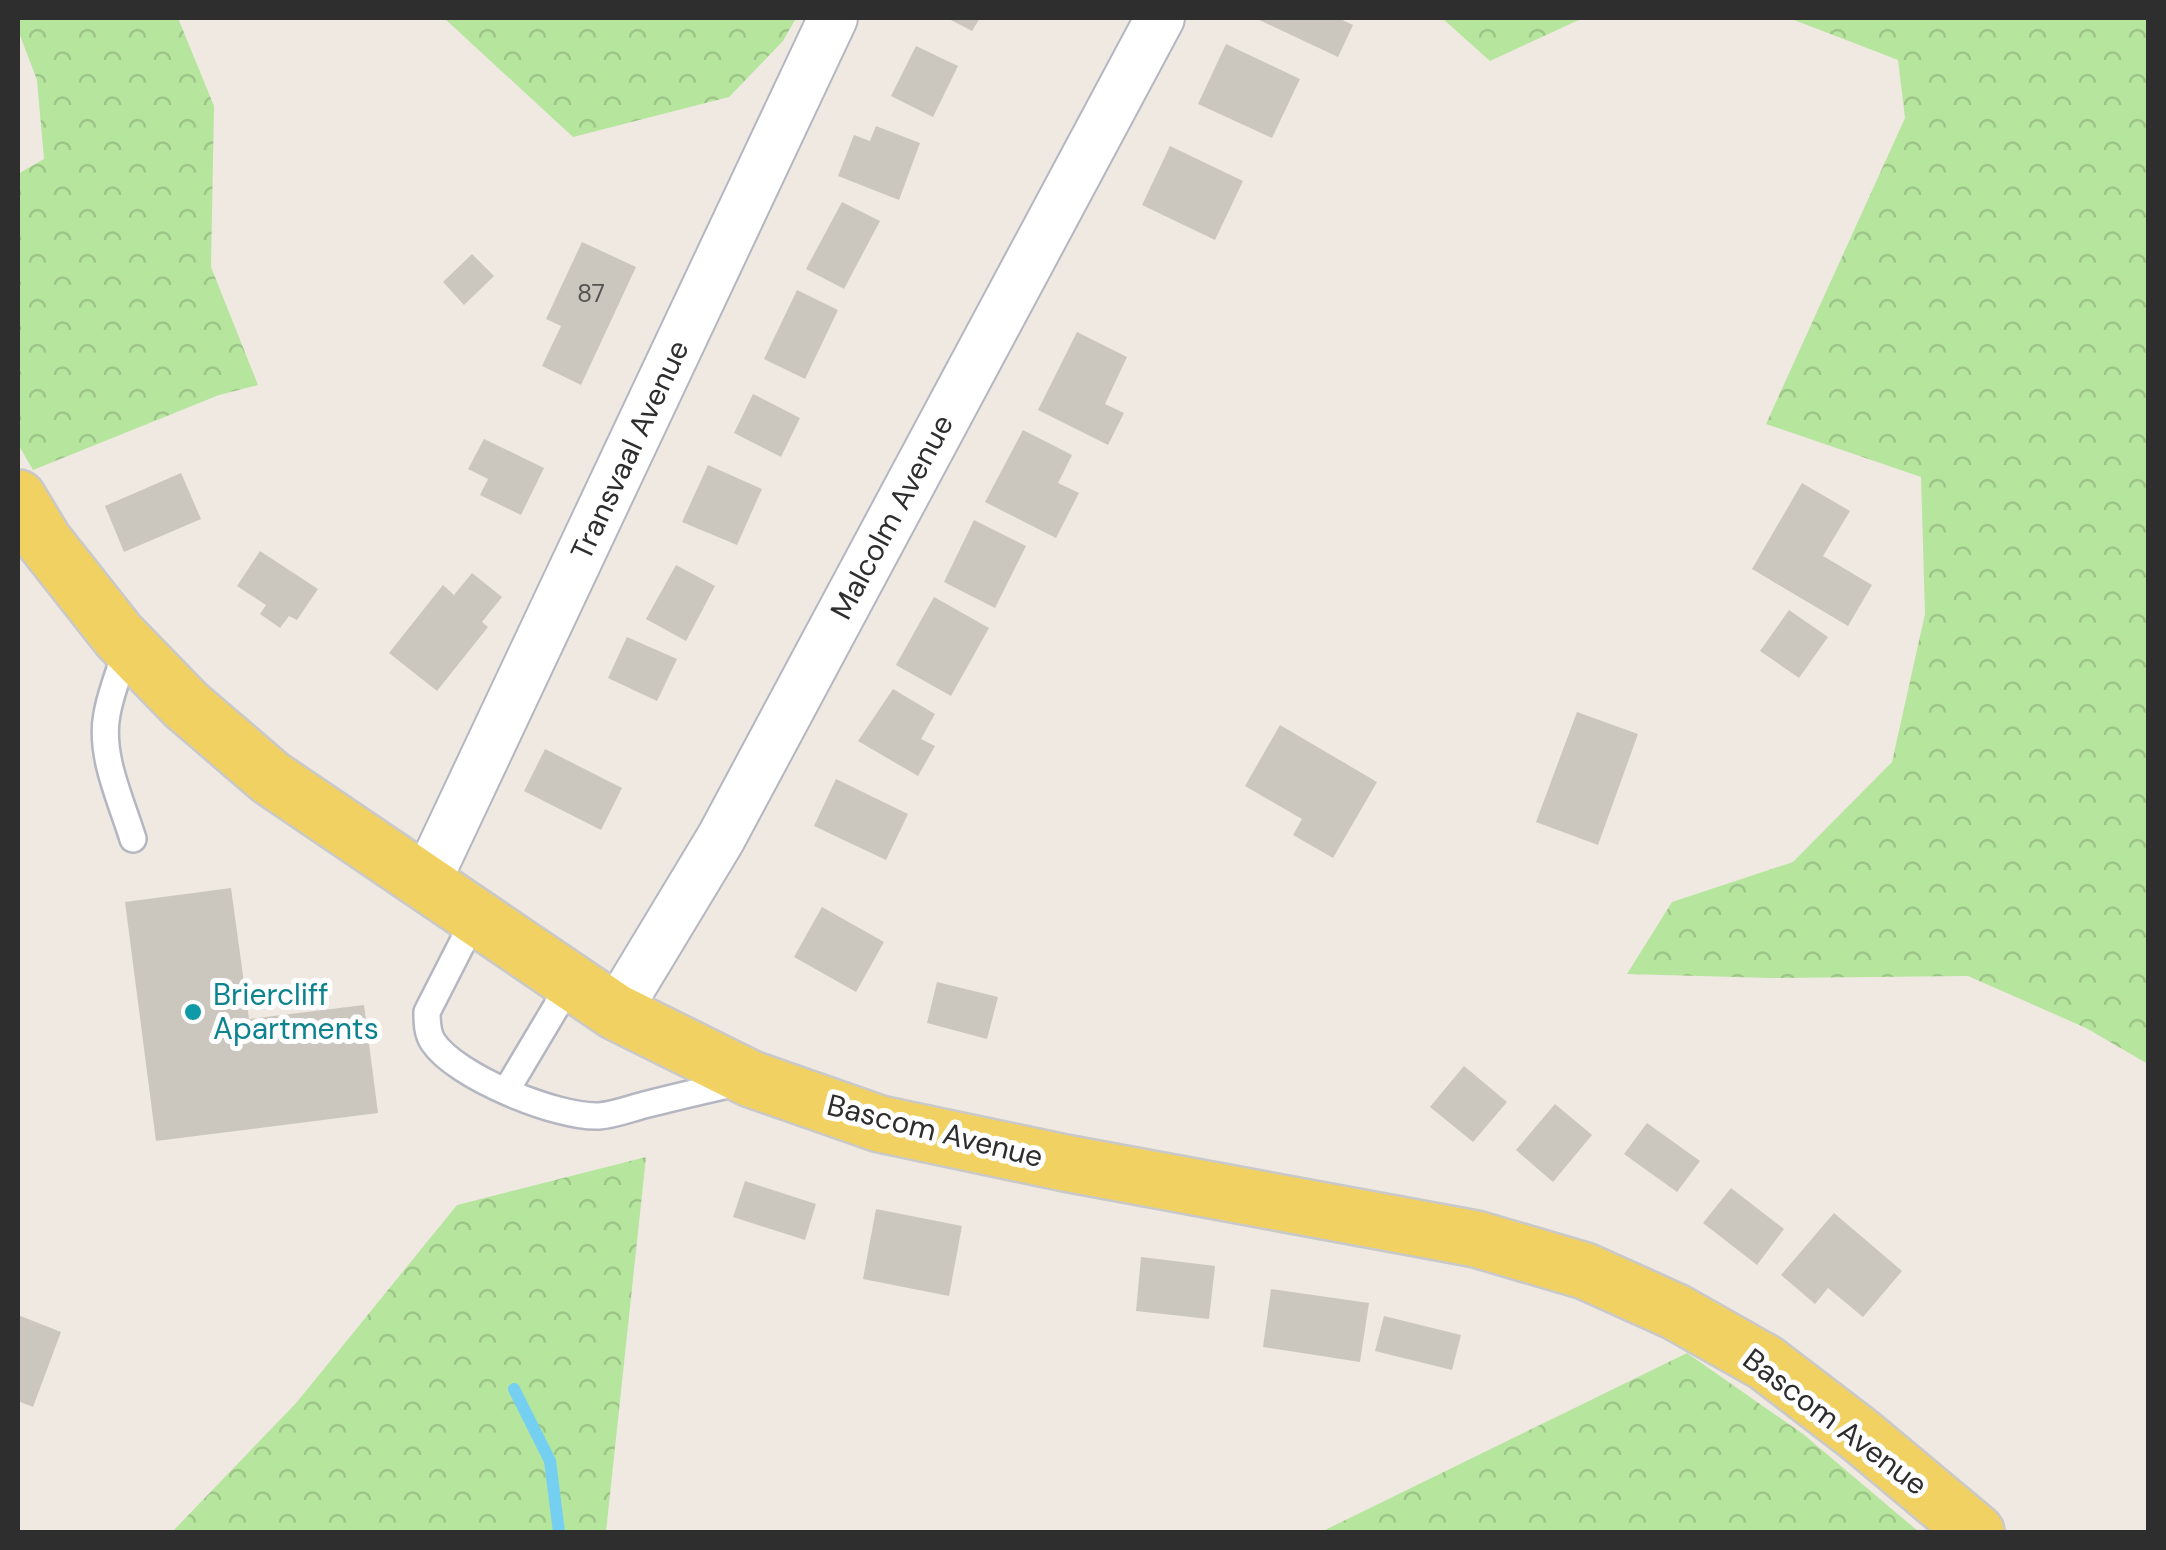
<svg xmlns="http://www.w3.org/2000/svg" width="2166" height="1550" viewBox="0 0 2166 1550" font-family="'DM Sans',sans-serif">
<defs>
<pattern id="forest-crowns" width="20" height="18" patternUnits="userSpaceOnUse" patternTransform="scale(2.5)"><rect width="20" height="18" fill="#b6e59e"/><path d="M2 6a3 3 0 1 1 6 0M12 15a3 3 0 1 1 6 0" fill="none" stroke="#9dc588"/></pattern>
</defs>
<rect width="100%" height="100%" fill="#efe9e1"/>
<!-- forest -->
<g fill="url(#forest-crowns)">
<path d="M 18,18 L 178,18 L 214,106 L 211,267 L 258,385 L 219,395 L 33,470 L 18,444 L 18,174 L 44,159 L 37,80 L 18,30 Z"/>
<path d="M 444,18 L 796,18 L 783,41 L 729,97 L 573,137 Z"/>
<path d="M 1442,18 L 1583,18 L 1490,61 Z"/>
<path d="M 1789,18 L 2148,18 L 2148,1064 L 2086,1028 L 1968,976 L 1771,978 L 1627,974 L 1672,902 L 1793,862 L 1892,762 L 1925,614 L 1921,477 L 1766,424 L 1905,118 L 1898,60 Z"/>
<path d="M 646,1157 L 606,1532 L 172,1532 L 297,1402 L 457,1205 Z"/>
<path d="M 1687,1353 L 1803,1434 L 1919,1532 L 1321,1532 Z"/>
</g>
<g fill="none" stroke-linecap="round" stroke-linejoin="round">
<!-- stream -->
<path stroke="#75cff0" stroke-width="12" d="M 514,1389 L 550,1461 L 559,1532"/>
</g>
<!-- building -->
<g fill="#cbc7bf">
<path d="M 947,18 L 980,18 L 972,31 Z"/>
<path d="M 1255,18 L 1338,18 L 1353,25 L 1338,57 Z"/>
<path d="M 1226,44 L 1300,79 L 1272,138 L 1198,104 Z"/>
<path d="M 916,46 L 958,66 L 933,117 L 891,96 Z"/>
<path d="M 876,126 L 920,143 L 899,200 L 838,176 L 854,135 L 870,141 Z"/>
<path d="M 1170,146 L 1243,181 L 1215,240 L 1142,205 Z"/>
<path d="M 842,202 L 880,221 L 844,289 L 806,269 Z"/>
<path d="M 582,242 L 636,267 L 581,385 L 542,366 L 561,326 L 546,319 Z"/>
<path d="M 472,254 L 494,276 L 464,305 L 443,282 Z"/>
<path d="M 797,290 L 838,310 L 805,379 L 764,359 Z"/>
<path d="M 1077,332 L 1127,357 L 1105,404 L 1124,413 L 1108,445 L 1038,410 Z"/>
<path d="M 753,394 L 800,418 L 781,457 L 734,433 Z"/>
<path d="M 1023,430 L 1072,455 L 1058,483 L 1079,493 L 1056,538 L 985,502 Z"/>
<path d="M 484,439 L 544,468 L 521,515 L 480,495 L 488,479 L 468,469 Z"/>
<path d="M 708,465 L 762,489 L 737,545 L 682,522 Z"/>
<path d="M 181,473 L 201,519 L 124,552 L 105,506 Z"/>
<path d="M 1802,483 L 1850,511 L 1823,556 L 1872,585 L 1848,626 L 1752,569 Z"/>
<path d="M 974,520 L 1026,546 L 995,608 L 944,582 Z"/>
<path d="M 260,551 L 318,589 L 297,620 L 289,616 L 280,628 L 260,614 L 266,605 L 237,586 Z"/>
<path d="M 676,565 L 715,586 L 686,641 L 646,619 Z"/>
<path d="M 472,573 L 502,597 L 482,622 L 488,627 L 437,691 L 389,653 L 443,585 L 454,595 Z"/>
<path d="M 934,597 L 989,628 L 951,696 L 896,665 Z"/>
<path d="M 1789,610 L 1828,637 L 1799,678 L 1760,651 Z"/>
<path d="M 627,637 L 677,659 L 657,701 L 608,678 Z"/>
<path d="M 893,689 L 935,714 L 921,739 L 935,746 L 918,776 L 858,741 Z"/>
<path d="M 1577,712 L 1638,734 L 1598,845 L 1536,822 Z"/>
<path d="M 1280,725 L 1377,782 L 1333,858 L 1293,835 L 1302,819 L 1245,786 Z"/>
<path d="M 545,749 L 622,788 L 601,830 L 524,791 Z"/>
<path d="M 836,779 L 908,814 L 886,860 L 814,826 Z"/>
<path d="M 231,888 L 249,1019 L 364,1005 L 378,1113 L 156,1141 L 125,902 Z"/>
<path d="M 822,907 L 884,942 L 856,992 L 794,957 Z"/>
<path d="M 937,982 L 998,997 L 987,1039 L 927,1023 Z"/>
<path d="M 1464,1066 L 1507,1102 L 1473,1142 L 1430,1107 Z"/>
<path d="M 1555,1104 L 1592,1135 L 1553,1182 L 1516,1150 Z"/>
<path d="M 1647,1123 L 1700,1161 L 1677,1192 L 1624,1154 Z"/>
<path d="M 745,1181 L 816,1204 L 805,1240 L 733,1217 Z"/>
<path d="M 1731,1188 L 1784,1229 L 1757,1265 L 1703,1223 Z"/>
<path d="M 876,1209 L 962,1226 L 949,1296 L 863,1279 Z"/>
<path d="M 1834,1213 L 1902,1271 L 1863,1317 L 1828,1288 L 1815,1304 L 1781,1275 Z"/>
<path d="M 1141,1257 L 1215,1266 L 1209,1319 L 1136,1311 Z"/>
<path d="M 1271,1289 L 1369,1303 L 1360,1362 L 1263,1347 Z"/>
<path d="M 18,1315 L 61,1332 L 33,1407 L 18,1401 Z"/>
<path d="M 1384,1316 L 1461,1335 L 1452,1370 L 1375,1351 Z"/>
</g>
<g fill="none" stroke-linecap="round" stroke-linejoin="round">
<defs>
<g id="service">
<path d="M 128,645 C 121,668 111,691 107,714 C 99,755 121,800 133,839"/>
<path d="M 476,916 L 427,1012 C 427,1022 427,1033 433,1042 C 456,1077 558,1118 599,1116 C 613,1115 629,1109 644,1105 C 676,1097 709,1089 742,1082"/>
<path d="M 506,1091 L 571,982"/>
</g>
<g id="minor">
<path d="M 426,882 L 833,18"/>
<path d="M 616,1012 L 721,838 L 1160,18"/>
</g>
<path id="primary" d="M 18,498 L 44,541 L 119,636 L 186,705 L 271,778 L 616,1012 L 751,1079 L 880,1124 L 1065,1163 L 1476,1239 L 1585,1271 L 1676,1312 L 1766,1363 L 1860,1435 L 1976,1532"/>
</defs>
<!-- service casing -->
<use href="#service" stroke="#b4b7c1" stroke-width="30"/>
<!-- minor casing -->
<use href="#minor" stroke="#b4b7c1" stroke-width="52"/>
<!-- primary casing -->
<use href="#primary" stroke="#c9c9c9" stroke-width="60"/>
<!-- service -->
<use href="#service" stroke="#fff" stroke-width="25"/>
<!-- minor -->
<use href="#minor" stroke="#fff" stroke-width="48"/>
<!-- primary -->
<use href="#primary" stroke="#f2d163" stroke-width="55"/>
</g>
<!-- markers -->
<circle fill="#0f9aa8" stroke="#fff" stroke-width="4" cx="193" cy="1012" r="10"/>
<g text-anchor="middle" stroke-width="10" stroke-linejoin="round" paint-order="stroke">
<!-- number labels -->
<g font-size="25" fill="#555452">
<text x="591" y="302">87</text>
</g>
<!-- street labels -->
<g font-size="30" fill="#2e2e2e" stroke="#fff">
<text transform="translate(630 450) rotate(-65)" y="10">Transvaal Avenue</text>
<text transform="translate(892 517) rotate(-62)" y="10">Malcolm Avenue</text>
<text transform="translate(935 1131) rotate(14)" y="10">Bascom Avenue</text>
<text transform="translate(1835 1422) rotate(37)" y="10">Bascom Avenue</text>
</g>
<!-- culture labels -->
<g font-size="30" fill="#0d838f" stroke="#fff" text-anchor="start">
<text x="213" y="1005">Briercliff<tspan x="213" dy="34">Apartments</tspan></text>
</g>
</g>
<!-- border -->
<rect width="2166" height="1550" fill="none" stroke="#2e2e2e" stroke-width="40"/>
</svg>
